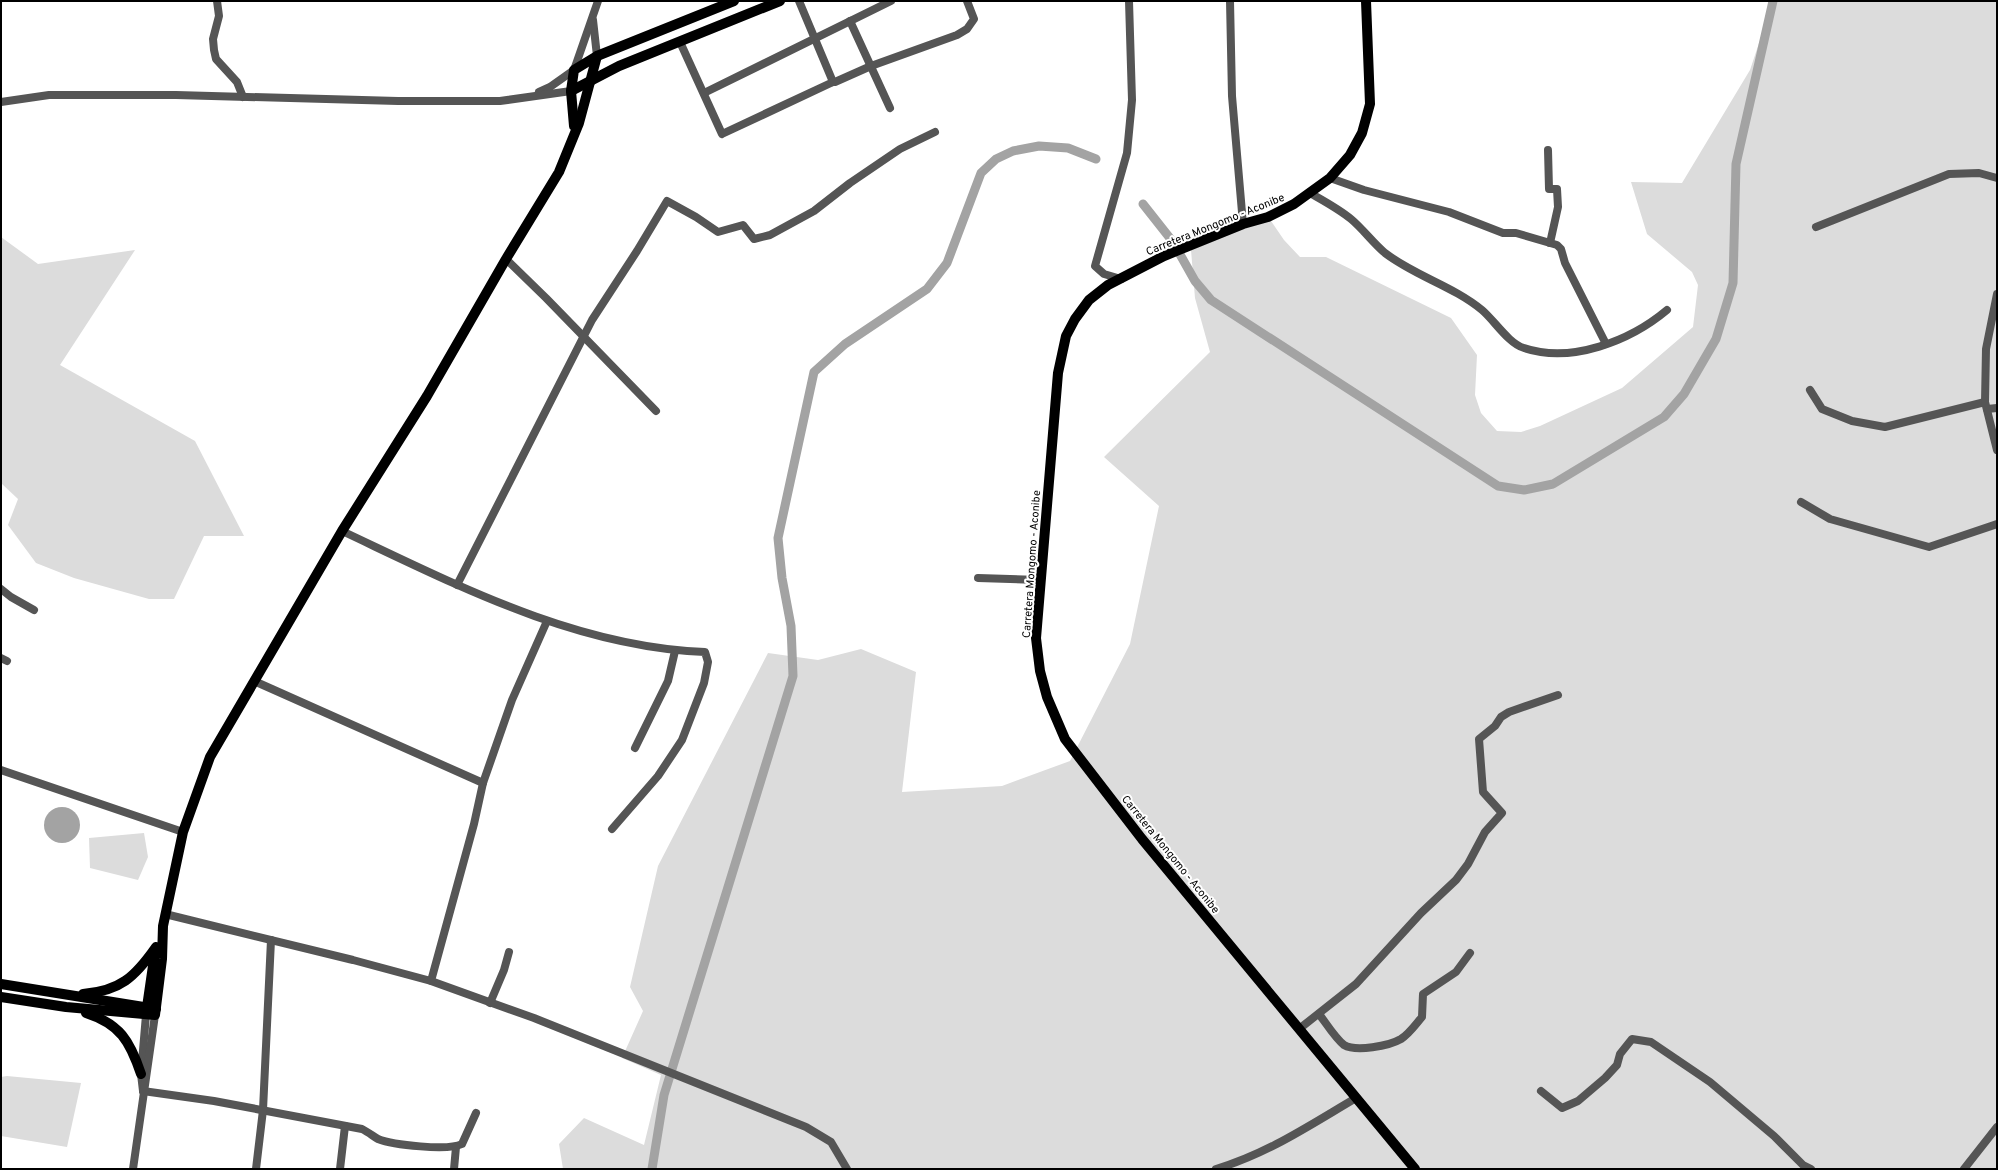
<svg xmlns="http://www.w3.org/2000/svg" width="1998" height="1170" viewBox="0 0 1998 1170" font-family="Overpass,sans-serif">
<rect width="100%" height="100%" fill="#fff"/>
<!-- green -->
<g fill="#dcdcdc">
<path d="M 1770,1 L 1997,1 L 1997,1169 L 563,1169 L 559,1144 L 584,1118 L 644,1145 L 661,1075 L 622,1058 L 643,1011 L 630,987 L 658,866 L 768,653 L 818,660 L 861,649 L 916,672 L 902,792 L 1002,786 L 1070,761 L 1130,644 L 1159,506 L 1104,457 L 1210,352 L 1195,298 L 1191,250 L 1269,218 L 1284,240 L 1300,257 L 1326,257 L 1451,318 L 1477,355 L 1475,395 L 1481,413 L 1497,431 L 1521,432 L 1540,426 L 1622,388 L 1693,327 L 1698,285 L 1692,272 L 1647,234 L 1631,182 L 1682,183 L 1750,70 L 1765,25 Z"/>
<path d="M 1,237 L 38,264 L 135,250 L 60,365 L 195,441 L 244,536 L 204,536 L 174,599 L 149,599 L 74,578 L 36,563 L 8,525 L 18,499 L 1,483 Z"/>
<path d="M 144,833 L 148,857 L 138,880 L 90,868 L 89,838 Z"/>
<path d="M 7,1076 L 81,1083 L 67,1147 L 1,1136 L 1,1077 Z"/>
</g>
<!-- water -->
<circle fill="#a3a3a3" cx="62" cy="825" r="18"/>
<g fill="none" stroke-linecap="round" stroke-linejoin="round">
<!-- canal -->
<g stroke="#a3a3a3" stroke-width="9">
<path d="M 1143,204 L 1173,242 L 1195,281 L 1211,300 L 1498,486 L 1524,490 L 1553,484 L 1664,417 L 1684,394 L 1716,339 L 1733,283 L 1736,164 L 1773,1"/>
<path d="M 652,1169 L 664,1095 L 793,676 L 791,626 L 782,578 L 778,538 L 814,372 L 845,344 L 927,289 L 947,263 L 981,173 L 996,159 L 1013,151 L 1039,146 L 1068,148 L 1096,159"/>
</g>
<!-- minor -->
<g stroke="#555" stroke-width="8">
<path d="M 217,1 L 219,16 L 213,39 L 214,50 L 216,59 L 237,82 L 243,97"/>
<path d="M 799,1 L 833,82"/>
<path d="M 1230,1 L 1232,96 L 1243,224"/>
<path d="M 850,21 L 890,108"/>
<path d="M 680,42 L 722,134 L 833,82 L 835,82 L 871,66 L 957,35 L 967,29 L 974,19 L 967,1"/>
<path d="M 704,93 L 891,1"/>
<path d="M 1548,150 L 1549,189 L 1557,189 L 1558,207 L 1550,243"/>
<path d="M 1330,178 L 1364,190 L 1449,212 L 1503,233 L 1516,233 L 1557,245 L 1561,249 L 1565,263 L 1606,344"/>
<path d="M 1310,193 C 1324,201 1339,209 1351,219 C 1363,229 1373,243 1385,253 C 1415,276 1453,286 1482,310 C 1494,320 1509,344 1524,348 C 1571,364 1630,341 1667,310"/>
<path d="M 1816,227 L 1949,174 L 1979,173 L 1997,178"/>
<path d="M 506,259 L 546,298 L 656,411"/>
<path d="M 1121,279 L 1104,274 L 1095,266 L 1127,153 L 1132,100 L 1129,1"/>
<path d="M 1810,390 L 1822,409 L 1852,421 L 1885,427 L 1985,402"/>
<path d="M 1987,409 L 1997,408"/>
<path d="M 1801,502 L 1830,519 L 1929,547 L 1997,524"/>
<path d="M 342,531 C 457,585 575,647 705,652 L 708,662 L 704,683 L 682,740 L 658,776 L 612,829"/>
<path d="M 978,578 L 1040,580"/>
<path d="M 457,585 L 592,320 L 637,251 L 667,201 L 696,217 L 718,232 L 743,225 L 754,239 L 770,235 L 814,211 L 850,183 L 900,149 L 935,132"/>
<path d="M 1,589 L 11,597 L 34,610"/>
<path d="M 1,658 L 7,661"/>
<path d="M 254,681 L 483,783"/>
<path d="M 635,748 L 668,681 L 675,651"/>
<path d="M 1,770 L 183,832"/>
<path d="M 165,914 L 353,960 L 431,981 L 534,1018 L 806,1127 L 831,1142 L 847,1169"/>
<path d="M 431,981 L 474,824 L 483,783 L 512,700 L 547,621"/>
<path d="M 490,1003 L 504,970 L 509,952"/>
<path d="M 1319,1014 C 1326,1023 1335,1038 1344,1045 C 1356,1052 1389,1046 1401,1039 C 1409,1034 1416,1024 1422,1017 L 1423,994 L 1456,972 L 1470,953"/>
<path d="M 1299,1029 L 1356,984 L 1421,913 L 1456,880 L 1468,864 L 1485,832 L 1502,813 L 1483,792 L 1479,739 L 1495,726 L 1501,717 L 1509,712 L 1558,695"/>
<path d="M 143,1091 L 214,1101 L 362,1129 C 368,1132 373,1136 378,1139 C 393,1145 448,1151 462,1144 L 476,1113"/>
<path d="M 1541,1091 L 1562,1108 L 1578,1101 L 1605,1078 L 1617,1065 L 1620,1054 L 1632,1039 L 1651,1042 L 1710,1082 L 1774,1136 L 1803,1165 L 1811,1169"/>
<path d="M 256,1169 L 263,1110 L 271,940"/>
<path d="M 340,1169 L 345,1126"/>
<path d="M 454,1169 L 456,1147"/>
<path d="M 1216,1169 C 1267,1154 1310,1125 1356,1098"/>
</g>
<!-- tertiary -->
<g stroke="#555" stroke-width="8">
<path d="M 593,20 L 597,56"/>
<path d="M 539,92 L 550,87 L 574,70 L 598,1"/>
<path d="M 1,102 L 49,95 L 176,95 L 398,101 L 500,101 L 571,91"/>
<path d="M 1997,294 L 1986,349 L 1985,402 L 1997,450"/>
<path d="M 143,1091 L 141,1074 L 146,1015"/>
<path d="M 133,1169 L 155,1015"/>
<path d="M 1964,1169 L 1997,1127"/>
</g>
<!-- primary -->
<g stroke="#000" stroke-width="10">
<path d="M 1366,1 L 1370,104 L 1362,133 L 1350,155 L 1330,178 L 1294,204 L 1268,217 L 1243,224 L 1164,256 L 1108,285 L 1089,300 L 1075,319 L 1066,336 L 1058,373 L 1036,638 L 1040,671 L 1047,697 L 1065,739 L 1142,839 L 1415,1169"/>
<path d="M 571,91 L 619,66 L 780,1"/>
<path d="M 574,126 L 571,91 L 574,70 L 597,56 L 734,1"/>
<path d="M 1,984 L 156,1009"/>
<path d="M 83,994 C 120,991 135,977 156,947"/>
<path d="M 1,997 L 66,1007 L 155,1015 L 162,959 L 163,926 L 183,832 L 210,757 L 342,531 L 427,396 L 506,259 L 559,172 L 579,123 L 597,56"/>
<path d="M 86,1013 C 120,1024 130,1041 141,1074"/>
<path d="M 146,1014 L 155,952"/>
</g>
</g>
<g text-anchor="middle" stroke-width="4" stroke-linejoin="round" paint-order="stroke">
<!-- street labels -->
<g font-size="11" fill="#000" stroke="#fff">
<text transform="translate(1215 224) rotate(-22)" y="4">Carretera Mongomo - Aconibe</text>
<text transform="translate(1031 564) rotate(-86)" y="4">Carretera Mongomo - Aconibe</text>
<text transform="translate(1171 854) rotate(51)" y="4">Carretera Mongomo - Aconibe</text>
</g>
</g>
<!-- border -->
<rect width="1998" height="1170" fill="none" stroke="#000000" stroke-width="4"/>
</svg>
